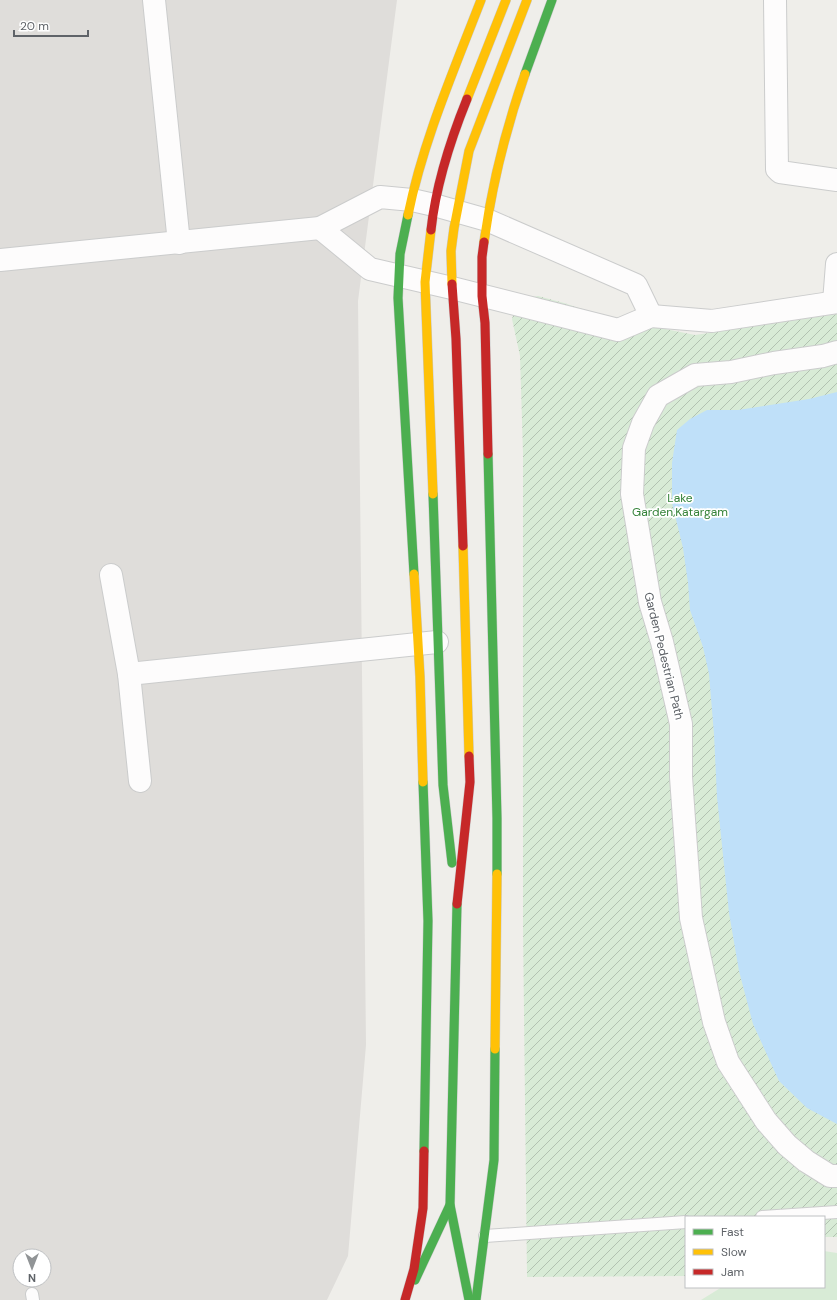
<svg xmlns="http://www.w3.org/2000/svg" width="837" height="1300" viewBox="0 0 837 1300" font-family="'DM Sans',sans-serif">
<defs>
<pattern id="garden-furrows" width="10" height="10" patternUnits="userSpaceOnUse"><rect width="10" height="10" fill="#d8ebd6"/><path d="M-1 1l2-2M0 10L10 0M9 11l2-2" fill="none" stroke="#b2c2b1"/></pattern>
</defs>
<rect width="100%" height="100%" fill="#efeeea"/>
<!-- industrial -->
<path fill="#dfddda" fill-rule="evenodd" d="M 0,0 L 397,0 L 358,301 L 366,1045 L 348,1256 L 327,1300 L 0,1300 ZM 20,1256 L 44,1256 L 44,1280 L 20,1280 Z"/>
<!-- grass -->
<path fill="#d8ebd6" d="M 824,1251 L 837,1253 L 837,1300 L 701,1300 L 722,1287 L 824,1287 Z"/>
<!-- garden -->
<path fill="url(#garden-furrows)" d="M 538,296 L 564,303 L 606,317 L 695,335 L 837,314 L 837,1237 L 824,1237 L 824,1217 L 686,1217 L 686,1276 L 527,1277 L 523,925 L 523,453 L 520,356 L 512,319 L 517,300 Z"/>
<!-- water -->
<path fill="#bfe0f9" d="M 837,392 L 837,1124 L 807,1108 L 779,1081 L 753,1024 L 739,971 L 729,913 L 717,797 L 714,734 L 709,674 L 703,647 L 690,610 L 688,583 L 683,548 L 672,503 L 672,463 L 677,430 L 690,419 L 707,410 L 738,410 L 809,399 Z"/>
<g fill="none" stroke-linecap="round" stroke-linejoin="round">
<defs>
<g id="lane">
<path d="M 762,1217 L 837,1212"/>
<path d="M 485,1236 L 686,1222"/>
<path d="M 32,1294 L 33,1300"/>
</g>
<g id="street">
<path d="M 154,0 L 179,243"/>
<path d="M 775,0 L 777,169 L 780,172 L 837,180"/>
<path d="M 320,228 L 370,269 L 452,288 L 618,330 L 651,316 L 712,321 L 837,302"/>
<path d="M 0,260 L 320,228 L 380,197 L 412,200 L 434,205 L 487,220 L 636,285 L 651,316"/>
<path d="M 834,302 L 837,264"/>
<path d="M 837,352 L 823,356 L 774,363 L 731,372 L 695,375 L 658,396 L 643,423 L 634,448 L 632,494 L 650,602 L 662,642 L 681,724 L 681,777 L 691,918 L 714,1022 L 728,1062 L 766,1121 L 787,1145 L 806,1161 L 830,1176 L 837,1176"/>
<path d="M 111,575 L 129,674 L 140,781"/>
<path d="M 129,674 L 437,642"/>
</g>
<g id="fast">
<path d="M 525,74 L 552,0"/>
<path d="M 408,215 L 400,254 L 398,298 L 414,574"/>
<path d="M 488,454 L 497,818 L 497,874"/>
<path d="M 433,494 L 443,785 L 452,863"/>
<path d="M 423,782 L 428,921 L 424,1151"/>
<path d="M 457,904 L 450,1205 L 469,1300"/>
<path d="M 415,1280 L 450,1205"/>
<path d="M 476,1300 L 494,1160 L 495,1049"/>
</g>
<g id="slow">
<path d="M 467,99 L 506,0"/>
<path d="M 408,215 C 423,141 454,70 481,0"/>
<path d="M 431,230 L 425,282 L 433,494"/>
<path d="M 484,242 C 492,185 506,128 525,74"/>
<path d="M 452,284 L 451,251 L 454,228 L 469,151 L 527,0"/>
<path d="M 463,546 L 469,756"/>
<path d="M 414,574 L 420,677 L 423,782"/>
<path d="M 495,1049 L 497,874"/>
</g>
<g id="jam">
<path d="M 431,230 C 436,184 450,141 467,99"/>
<path d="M 484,242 L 482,257 L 482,296 L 485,323 L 488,454"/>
<path d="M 452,284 L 456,339 L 463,546"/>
<path d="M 457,904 L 470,782 L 469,756"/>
<path d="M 405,1300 L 414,1269 L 423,1208 L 424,1151"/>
</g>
</defs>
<!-- lane casing -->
<use href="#lane" stroke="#cbcccc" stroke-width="14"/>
<!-- street casing -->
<use href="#street" stroke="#cbcccc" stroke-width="24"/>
<!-- fast casing -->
<use href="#fast" stroke="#cacacb" stroke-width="10"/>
<!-- slow casing -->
<use href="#slow" stroke="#cacacb" stroke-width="10"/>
<!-- jam casing -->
<use href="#jam" stroke="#cacacb" stroke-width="10"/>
<!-- lane -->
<use href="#lane" stroke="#fdfcfc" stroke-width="12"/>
<!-- street -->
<use href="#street" stroke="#fdfcfc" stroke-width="22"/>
<!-- fast -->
<use href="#fast" stroke="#4caf50" stroke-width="9"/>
<!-- slow -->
<use href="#slow" stroke="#ffc107" stroke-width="9"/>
<!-- jam -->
<use href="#jam" stroke="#c62828" stroke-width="9"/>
</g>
<g text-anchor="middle" stroke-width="3.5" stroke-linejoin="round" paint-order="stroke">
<!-- park labels -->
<g font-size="12" fill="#348238" stroke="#fff">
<text x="680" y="502">Lake<tspan x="680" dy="14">Garden,Katargam</tspan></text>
</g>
<!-- street labels -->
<g font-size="12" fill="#5f6368" stroke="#fff">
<text transform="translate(664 656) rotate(76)" y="4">Garden Pedestrian Path</text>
</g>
</g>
<!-- legend -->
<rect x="685" y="1216" width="140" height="72" fill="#ffffff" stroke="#bfc1c3"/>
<rect x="693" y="1229" width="20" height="6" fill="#4caf50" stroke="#bfc1c3"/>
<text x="721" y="1236" font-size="12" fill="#5f6368">Fast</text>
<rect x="693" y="1249" width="20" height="6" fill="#ffc107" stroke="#bfc1c3"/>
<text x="721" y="1256" font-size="12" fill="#5f6368">Slow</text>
<rect x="693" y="1269" width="20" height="6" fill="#c62828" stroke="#bfc1c3"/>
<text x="721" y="1276" font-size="12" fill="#5f6368">Jam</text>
<!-- north arrow -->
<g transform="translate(32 1268) rotate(180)"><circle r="19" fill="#ffffff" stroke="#bfc1c3"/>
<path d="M0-3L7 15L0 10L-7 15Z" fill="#919496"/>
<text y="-6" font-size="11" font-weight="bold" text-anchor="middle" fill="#5f6368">N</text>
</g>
<!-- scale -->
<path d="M14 30v6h74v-6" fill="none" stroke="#5f6368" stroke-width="2"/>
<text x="20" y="30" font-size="12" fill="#5f6368" stroke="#ffffff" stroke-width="3" paint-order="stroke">20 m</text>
</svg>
